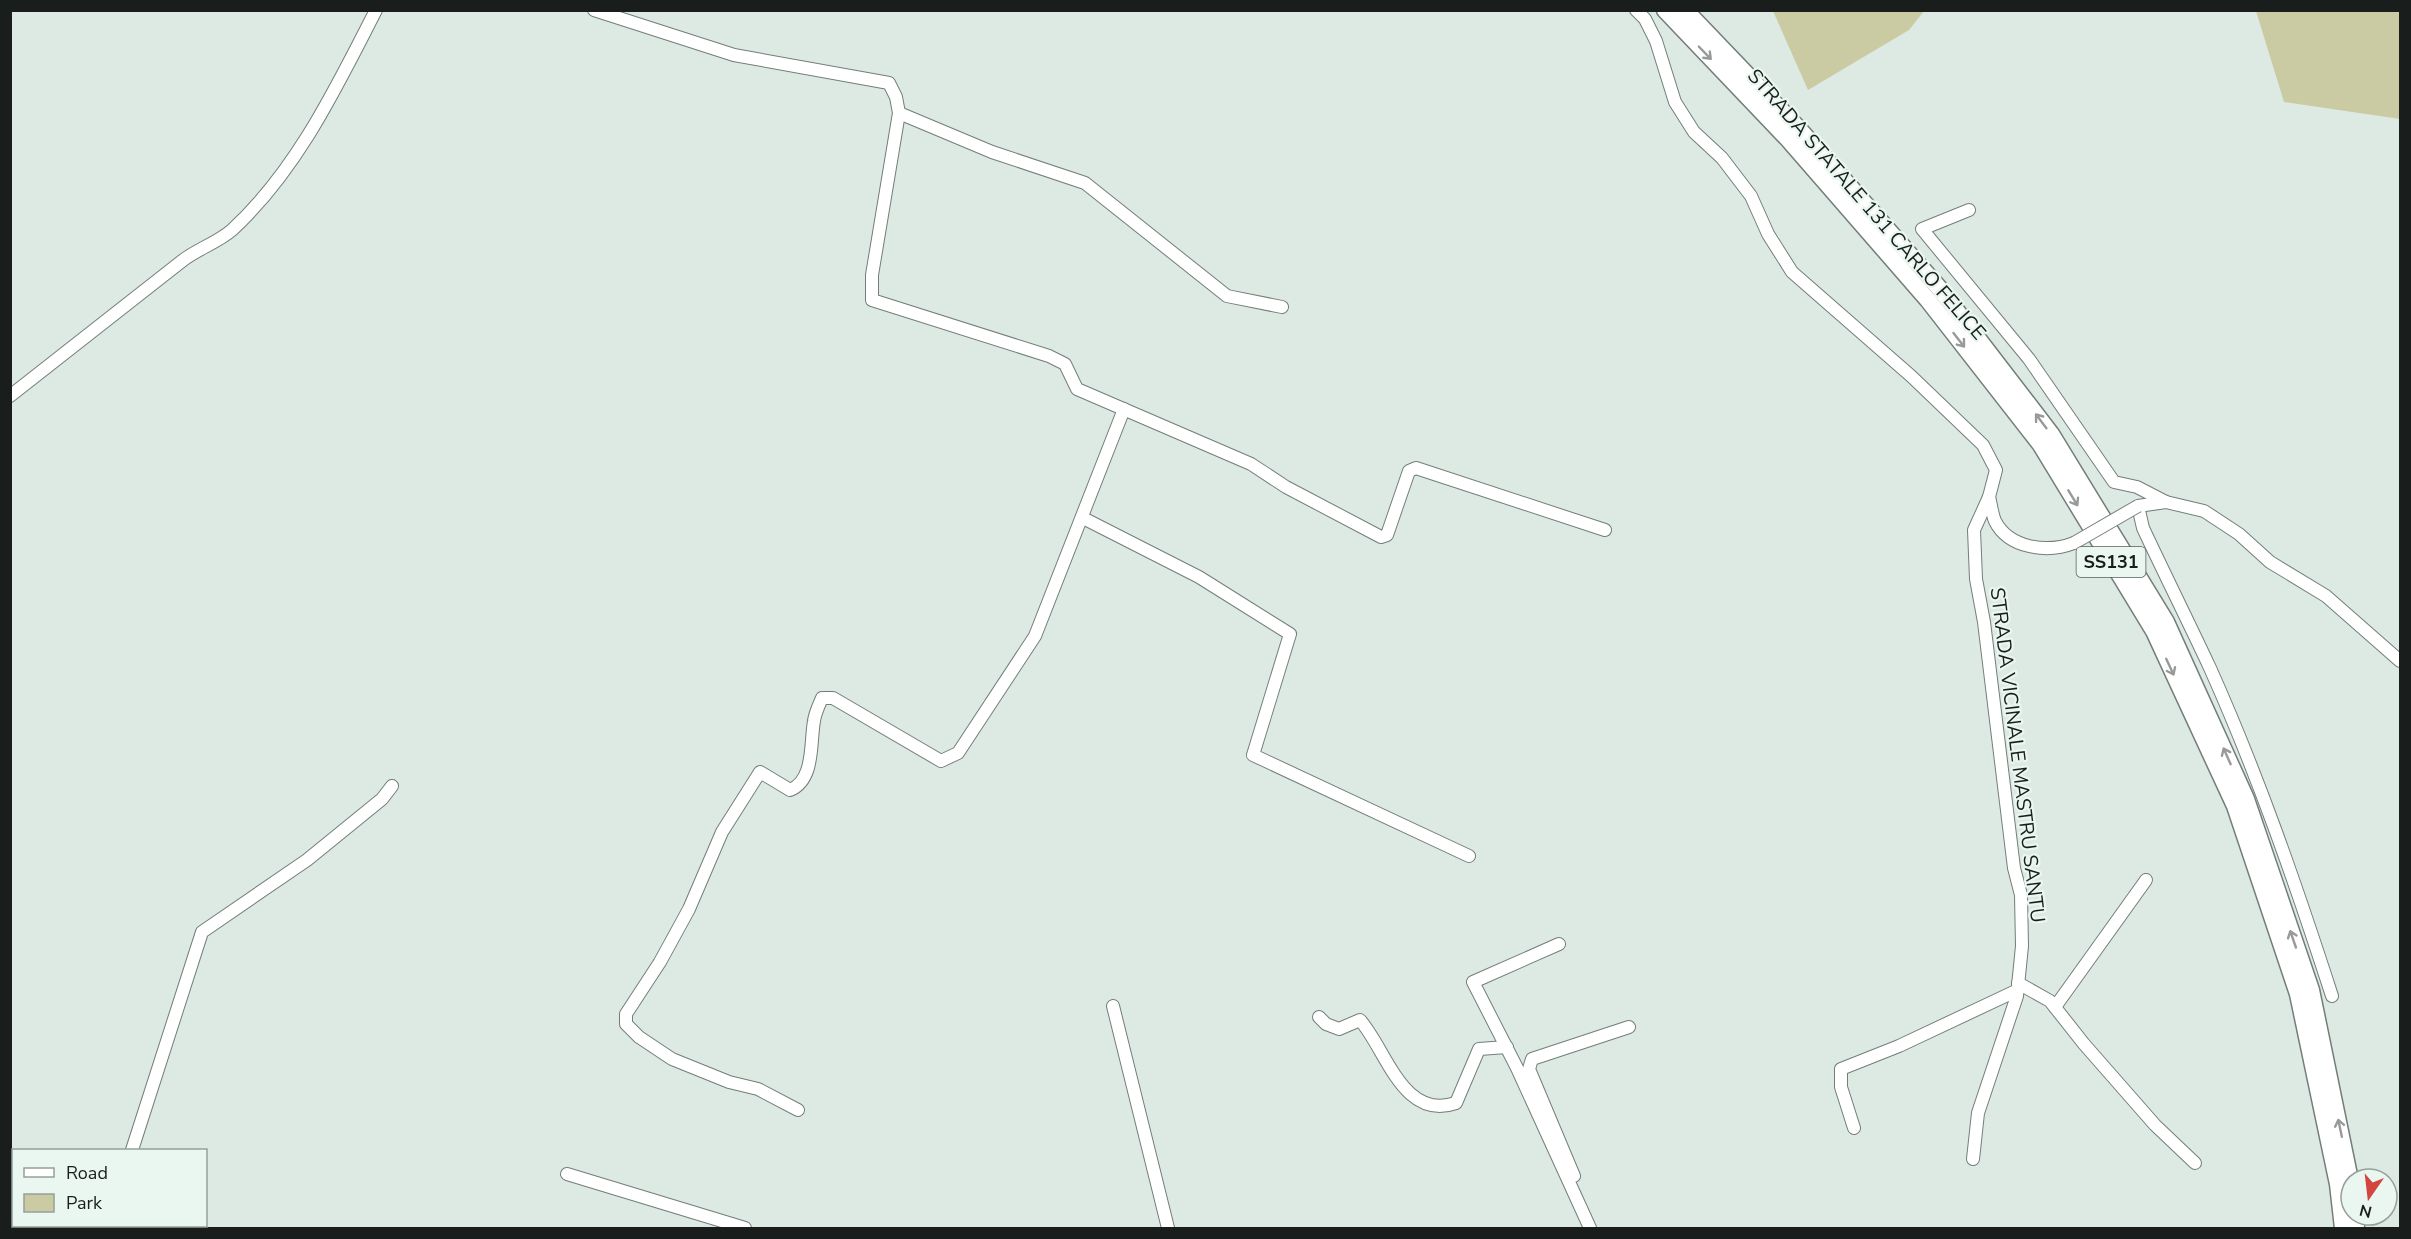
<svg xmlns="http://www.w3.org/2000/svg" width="2411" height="1239" viewBox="0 0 2411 1239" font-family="'Nunito Sans',sans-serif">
<rect width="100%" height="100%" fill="#dde9e3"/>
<!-- green -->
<g fill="#cacba3">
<path d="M 1773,11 L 1924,11 L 1909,30 L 1808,90 Z"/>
<path d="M 2256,11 L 2400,11 L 2400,119 L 2284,102 Z"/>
</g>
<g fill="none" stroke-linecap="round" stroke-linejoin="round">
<defs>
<g id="minor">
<path d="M 594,10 L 734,55 L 889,83 L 896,97 L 899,113 L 872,275 L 872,300 L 1049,356 L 1065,364 L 1077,389 L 1251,464 L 1286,487 L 1381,537 L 1387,535 L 1409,471 L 1416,468 L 1605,530"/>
<path d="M 1636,10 L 1645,19 L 1656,41 L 1675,102 L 1694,132 L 1722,158 L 1751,196 L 1768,234 L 1792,272 L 1911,376 L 1983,445 L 1996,470 L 1989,497 L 1974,530 L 1976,579 L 1984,622 L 2014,868 L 2021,895 L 2022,946 L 2017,996 L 1978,1113 L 1973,1159"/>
<path d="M 899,113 L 992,152 L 1085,183 L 1227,296 L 1282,307"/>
<path d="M 1969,210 L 1922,229 L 2029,359 L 2114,482 L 2137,487 L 2166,502"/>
<path d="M 10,396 C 68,351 125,306 182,261 C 197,249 217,243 232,230 C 297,170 336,88 376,10"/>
<path d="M 1989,497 C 1991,504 1992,514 1995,521 C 2009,549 2048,553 2074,543"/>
<path d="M 1083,518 L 1199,577 L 1290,634 L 1253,755 L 1469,856"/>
<path d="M 1559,944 L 1473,982 L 1517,1068 L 1590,1228"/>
<path d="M 2018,983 L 2050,1001 L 2084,1044 L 2155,1125 L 2195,1163"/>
<path d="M 2332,996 C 2296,885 2258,775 2210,668 C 2188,621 2165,575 2143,528 L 2138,506 L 2166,502 L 2204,511 L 2239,534 L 2270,562 L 2326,596 L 2400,661"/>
<path d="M 1113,1006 L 1168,1228"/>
<path d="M 2055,1007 L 2146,880"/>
<path d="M 1319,1017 L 1326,1024 L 1339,1029 L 1360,1020 C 1387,1051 1403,1121 1456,1103 L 1479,1049 L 1507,1047"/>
<path d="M 798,1110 L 758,1089 L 729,1082 L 672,1059 L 639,1037 L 626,1024 L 626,1014 L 660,962 L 689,909 L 722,832 L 760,772 L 790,790 C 815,780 810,742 814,721 C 815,713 819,705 822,698 L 833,698 L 941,761 L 958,753 L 1035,636 L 1124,409"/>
<path d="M 1854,1128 L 1841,1087 L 1841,1069 L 1899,1046 L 2018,990"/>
<path d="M 132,1150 L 202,932 L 307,860 L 382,799 L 392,786"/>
<path d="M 567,1174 L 745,1228"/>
<path d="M 1574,1176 L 1529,1069 L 1532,1059 L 1629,1027"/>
<path d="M 10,1218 L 14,1219"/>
<path d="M 30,1226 L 38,1228"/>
<path d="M 49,1226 L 57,1228"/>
<path d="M 108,1228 L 109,1226"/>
</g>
<g id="highway">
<path d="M 1665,10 L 1788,139 L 1928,300 L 2041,445 L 2154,631 L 2235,806 L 2298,994 L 2338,1184 L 2343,1228"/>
<path d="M 1685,10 L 1798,128 L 1939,288 L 2051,434 L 2166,622 L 2246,799 L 2311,990 L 2351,1185"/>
<path d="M 2355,1215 L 2356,1228"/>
</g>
</defs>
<!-- minor casing -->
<use href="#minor" stroke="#737e79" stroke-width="14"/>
<!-- highway casing -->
<use href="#highway" stroke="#737e79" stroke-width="19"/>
<!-- minor -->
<use href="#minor" stroke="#fff" stroke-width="12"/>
<!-- highway -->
<use href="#highway" stroke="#fff" stroke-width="16"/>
<defs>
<path id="minor-bridge" d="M 2074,543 L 2138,506"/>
</defs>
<!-- minor-bridge casing -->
<use href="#minor-bridge" stroke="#737e79" stroke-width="14" stroke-linecap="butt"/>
<!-- minor-bridge -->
<use href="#minor-bridge" stroke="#fff" stroke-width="12"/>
</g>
<!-- one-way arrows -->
<defs><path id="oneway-shaft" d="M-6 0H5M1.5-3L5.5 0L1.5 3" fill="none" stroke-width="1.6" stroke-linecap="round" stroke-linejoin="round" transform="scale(1.5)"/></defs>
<g stroke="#989a99">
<use href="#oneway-shaft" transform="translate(1705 53) rotate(46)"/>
<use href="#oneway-shaft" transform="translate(1959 340) rotate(52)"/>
<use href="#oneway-shaft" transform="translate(2041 421) rotate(-127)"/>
<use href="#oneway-shaft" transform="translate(2073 498) rotate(59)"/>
<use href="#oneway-shaft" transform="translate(2170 667) rotate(65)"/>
<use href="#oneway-shaft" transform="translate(2227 756) rotate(-114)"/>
<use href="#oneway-shaft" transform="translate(2293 939) rotate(-109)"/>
<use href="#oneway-shaft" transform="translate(2340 1128) rotate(-102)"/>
</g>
<g text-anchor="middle" stroke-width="4.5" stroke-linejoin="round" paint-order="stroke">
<!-- shield labels -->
<rect fill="#eaf6f0" stroke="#585f5c" stroke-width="1.5" x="2076.5" y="547" width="69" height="30" rx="4.5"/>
<g font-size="18" font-weight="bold" fill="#191e1c">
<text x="2111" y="568">SS131</text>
</g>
<!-- street labels -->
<g font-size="20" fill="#191e1c" stroke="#eaf6f0">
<text transform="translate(1867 204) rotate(49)" y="7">STRADA STATALE 131 CARLO FELICE</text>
<text transform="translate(2018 755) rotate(83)" y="7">STRADA VICINALE MASTRU SANTU</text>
</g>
</g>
<!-- border -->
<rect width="2411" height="1239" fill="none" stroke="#191e1c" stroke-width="24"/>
<!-- legend -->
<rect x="12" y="1149" width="195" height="78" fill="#eaf6f0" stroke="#96a09b" stroke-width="1.5"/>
<rect x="24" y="1168" width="30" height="9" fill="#ffffff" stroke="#96a09b" stroke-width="1.5"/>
<text x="66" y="1179" font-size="18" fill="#191e1c">Road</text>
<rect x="24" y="1194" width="30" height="18" fill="#cacba3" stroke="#96a09b" stroke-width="1.5"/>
<text x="66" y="1209" font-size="18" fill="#191e1c">Park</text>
<!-- north arrow -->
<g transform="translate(2369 1197) rotate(194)"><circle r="28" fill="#eaf6f0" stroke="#96a09b" stroke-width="1.5"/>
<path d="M0-4.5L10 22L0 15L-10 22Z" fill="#d3453f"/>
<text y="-9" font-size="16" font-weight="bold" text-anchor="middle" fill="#191e1c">N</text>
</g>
</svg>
